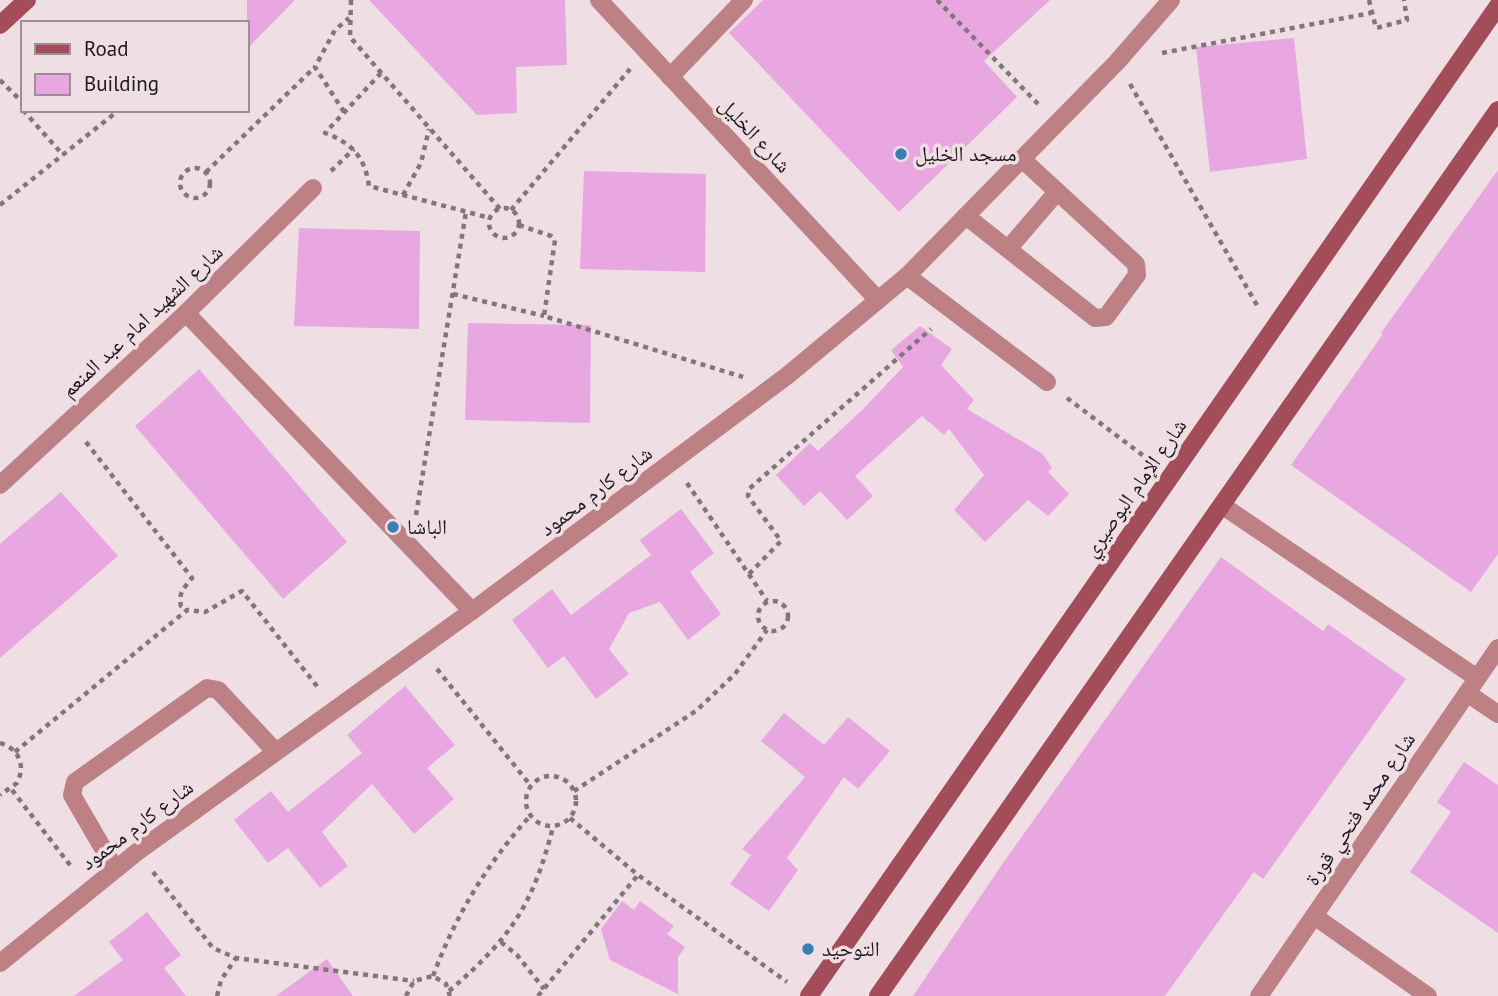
<svg xmlns="http://www.w3.org/2000/svg" width="1498" height="996" viewBox="0 0 1498 996" font-family="'PT Sans','Noto Naskh Arabic',sans-serif">
<rect width="100%" height="100%" fill="#efdfe5"/>
<!-- building -->
<g fill="#e8a7e1">
<path d="M 247,0 L 295,0 L 247,49 Z"/>
<path d="M 369,0 L 565,0 L 567,65 L 516,67 L 517,113 L 477,115 Z"/>
<path d="M 763,0 L 1050,0 L 984,61 L 1017,97 L 899,212 L 729,33 Z"/>
<path d="M 1294,38 L 1307,159 L 1210,172 L 1196,47 Z"/>
<path d="M 1498,170 L 1498,554 L 1471,592 L 1291,465 L 1383,334 L 1381,333 Z"/>
<path d="M 584,171 L 706,174 L 705,272 L 580,269 Z"/>
<path d="M 299,228 L 420,231 L 419,329 L 294,326 Z"/>
<path d="M 468,323 L 591,325 L 590,423 L 465,420 Z"/>
<path d="M 920,326 L 952,349 L 941,365 L 974,400 L 967,409 L 1043,454 L 1052,468 L 1048,472 L 1069,494 L 1048,516 L 1028,500 L 985,542 L 954,510 L 984,475 L 949,429 L 944,435 L 922,416 L 855,476 L 873,496 L 847,520 L 820,491 L 804,506 L 776,475 L 810,443 L 818,451 L 862,410 L 903,367 L 891,350 Z"/>
<path d="M 199,369 L 347,542 L 283,599 L 135,426 Z"/>
<path d="M 61,492 L 118,556 L 0,658 L 0,544 Z"/>
<path d="M 681,509 L 714,553 L 690,572 L 721,614 L 688,640 L 660,602 L 629,613 L 609,649 L 629,674 L 596,699 L 564,656 L 548,668 L 512,620 L 552,589 L 571,615 L 651,555 L 640,540 Z"/>
<path d="M 1221,557 L 1323,631 L 1328,624 L 1406,679 L 1263,879 L 1254,872 L 1165,996 L 913,996 L 1003,863 Z"/>
<path d="M 405,686 L 455,745 L 427,768 L 454,799 L 414,834 L 372,784 L 322,832 L 348,866 L 320,888 L 288,848 L 268,863 L 234,820 L 271,791 L 288,812 L 362,753 L 347,735 Z"/>
<path d="M 784,713 L 824,745 L 848,717 L 890,751 L 858,789 L 844,777 L 787,858 L 798,870 L 769,911 L 730,884 L 751,855 L 742,849 L 805,777 L 761,741 Z"/>
<path d="M 1464,762 L 1498,785 L 1498,933 L 1410,872 L 1451,812 L 1437,802 Z"/>
<path d="M 622,901 L 634,910 L 640,901 L 674,926 L 667,934 L 685,947 L 678,957 L 678,994 L 610,960 L 601,929 Z"/>
<path d="M 147,912 L 181,955 L 164,968 L 186,996 L 74,996 L 123,960 L 109,942 Z"/>
<path d="M 327,959 L 353,996 L 276,996 Z"/>
</g>
<g fill="none" stroke-linecap="round" stroke-linejoin="round">
<!-- path -->
<g stroke="#81777b" stroke-width="4.5" stroke-dasharray="5 5" stroke-linecap="butt">
<path d="M 351,0 L 350,37 L 500,209"/>
<path d="M 937,0 L 1039,105"/>
<path d="M 1369,0 L 1376,28 L 1407,20 L 1404,0"/>
<path d="M 1162,53 L 1371,13"/>
<path d="M 381,73 L 325,133 C 352,143 365,157 369,186 L 490,218"/>
<path d="M 0,80 L 20,100"/>
<path d="M 1130,84 L 1258,307"/>
<path d="M 23,110 L 63,155"/>
<path d="M 344,112 L 315,67 L 335,30 L 349,18"/>
<circle cx="195" cy="183" r="15"/>
<path d="M 331,171 L 354,149"/>
<path d="M 206,172 L 315,67"/>
<path d="M 403,195 L 421,163 L 429,129"/>
<path d="M 0,205 L 119,110"/>
<circle cx="504" cy="223" r="15"/>
<path d="M 511,210 L 630,69"/>
<path d="M 519,225 L 551,236 L 555,240 L 544,316 L 743,377"/>
<path d="M 453,294 L 544,316"/>
<path d="M 1067,398 L 1149,460"/>
<path d="M 86,442 L 192,578 C 184,588 178,593 181,606 L 187,610"/>
<path d="M 687,483 L 767,601"/>
<path d="M 416,515 L 466,212"/>
<path d="M 749,574 L 781,541 L 748,496 L 749,489 L 931,329"/>
<circle cx="773" cy="616" r="15"/>
<path d="M 437,669 L 531,786"/>
<path d="M 0,743 C 19,749 26,765 17,783 L 0,795"/>
<path d="M 15,752 L 187,610 L 205,612 L 242,591 L 320,690"/>
<circle cx="551" cy="801" r="25"/>
<path d="M 12,790 L 73,869"/>
<path d="M 574,791 L 696,711 L 735,674 L 767,630"/>
<path d="M 570,818 L 638,875 L 787,982"/>
<path d="M 153,872 L 213,948 L 236,958 L 414,981"/>
<path d="M 501,942 L 517,955 L 544,989"/>
<path d="M 433,976 C 456,915 486,865 530,816"/>
<path d="M 449,991 C 511,938 533,905 553,827"/>
<path d="M 217,996 L 221,980 L 236,958"/>
<path d="M 406,996 L 414,981 L 433,976 L 446,984 L 450,996"/>
<path d="M 538,996 L 638,875"/>
</g>
<!-- lane -->
<g stroke="#bc8085" stroke-width="18">
<path d="M 670,77 L 744,0"/>
<path d="M 966,216 L 1095,318 L 1106,317 L 1137,275 L 1136,264 L 1022,159"/>
<path d="M 1008,249 L 1057,192"/>
<path d="M 115,869 L 72,795 L 75,782 L 207,688 L 218,690 L 275,751"/>
</g>
<!-- street -->
<g stroke="#bc8085" stroke-width="18">
<path d="M 599,0 L 878,300"/>
<path d="M 907,276 L 1047,382"/>
<path d="M 186,313 L 472,611"/>
<path d="M 0,485 L 186,313 L 313,188"/>
<path d="M 1223,506 L 1477,678"/>
<path d="M 1467,693 L 1498,714"/>
<path d="M 1314,916 L 1428,996"/>
<path d="M 0,963 L 137,852 L 472,611 L 788,375 L 907,276 L 1117,62 L 1171,0"/>
<path d="M 1259,996 L 1498,648"/>
</g>
<!-- secondary -->
<g stroke="#a24d59" stroke-width="18">
<path d="M 0,25 L 27,0"/>
<path d="M 809,996 L 1498,6"/>
<path d="M 878,996 L 1498,110"/>
</g>
</g>
<!-- markers -->
<g fill="#397fb4" stroke="#efdfe5" stroke-width="2.5">
<circle cx="901" cy="154" r="7"/>
<circle cx="393" cy="527" r="7"/>
<circle cx="808" cy="949" r="7"/>
</g>
<g text-anchor="middle" stroke-width="7" stroke-linejoin="round" paint-order="stroke">
<!-- street labels -->
<g font-size="21" fill="#1e191b" stroke="#efdfe5">
<text transform="translate(755 135) rotate(47)" y="7">شارع الخليل</text>
<text transform="translate(142 321) rotate(-43)" y="7">شارع الشهيد امام عبد المنعم</text>
<text transform="translate(1135 488) rotate(-55)" y="7">شارع الإمام البوصيري</text>
<text transform="translate(596 491) rotate(-37)" y="7">شارع كارم محمود</text>
<text transform="translate(1360 809) rotate(-56)" y="7">شارع محمد فتحي قورة</text>
<text transform="translate(137 825) rotate(-37)" y="7">شارع كارم محمود</text>
</g>
<!-- poi labels -->
<g font-size="21" fill="#1e191b" stroke="#efdfe5" text-anchor="start">
<text x="915" y="161">مسجد الخليل</text>
<text x="407" y="534">الباشا</text>
<text x="822" y="956">التوحيد</text>
</g>
</g>
<!-- legend -->
<rect x="21" y="21" width="228" height="91" fill="#efdfe5" stroke="#9b9094" stroke-width="2"/>
<rect x="35" y="44" width="35" height="10" fill="#a24d59" stroke="#9b9094" stroke-width="2"/>
<text x="84" y="56" font-size="21" fill="#1e191b">Road</text>
<rect x="35" y="74" width="35" height="21" fill="#e8a7e1" stroke="#9b9094" stroke-width="2"/>
<text x="84" y="91" font-size="21" fill="#1e191b">Building</text>
</svg>
